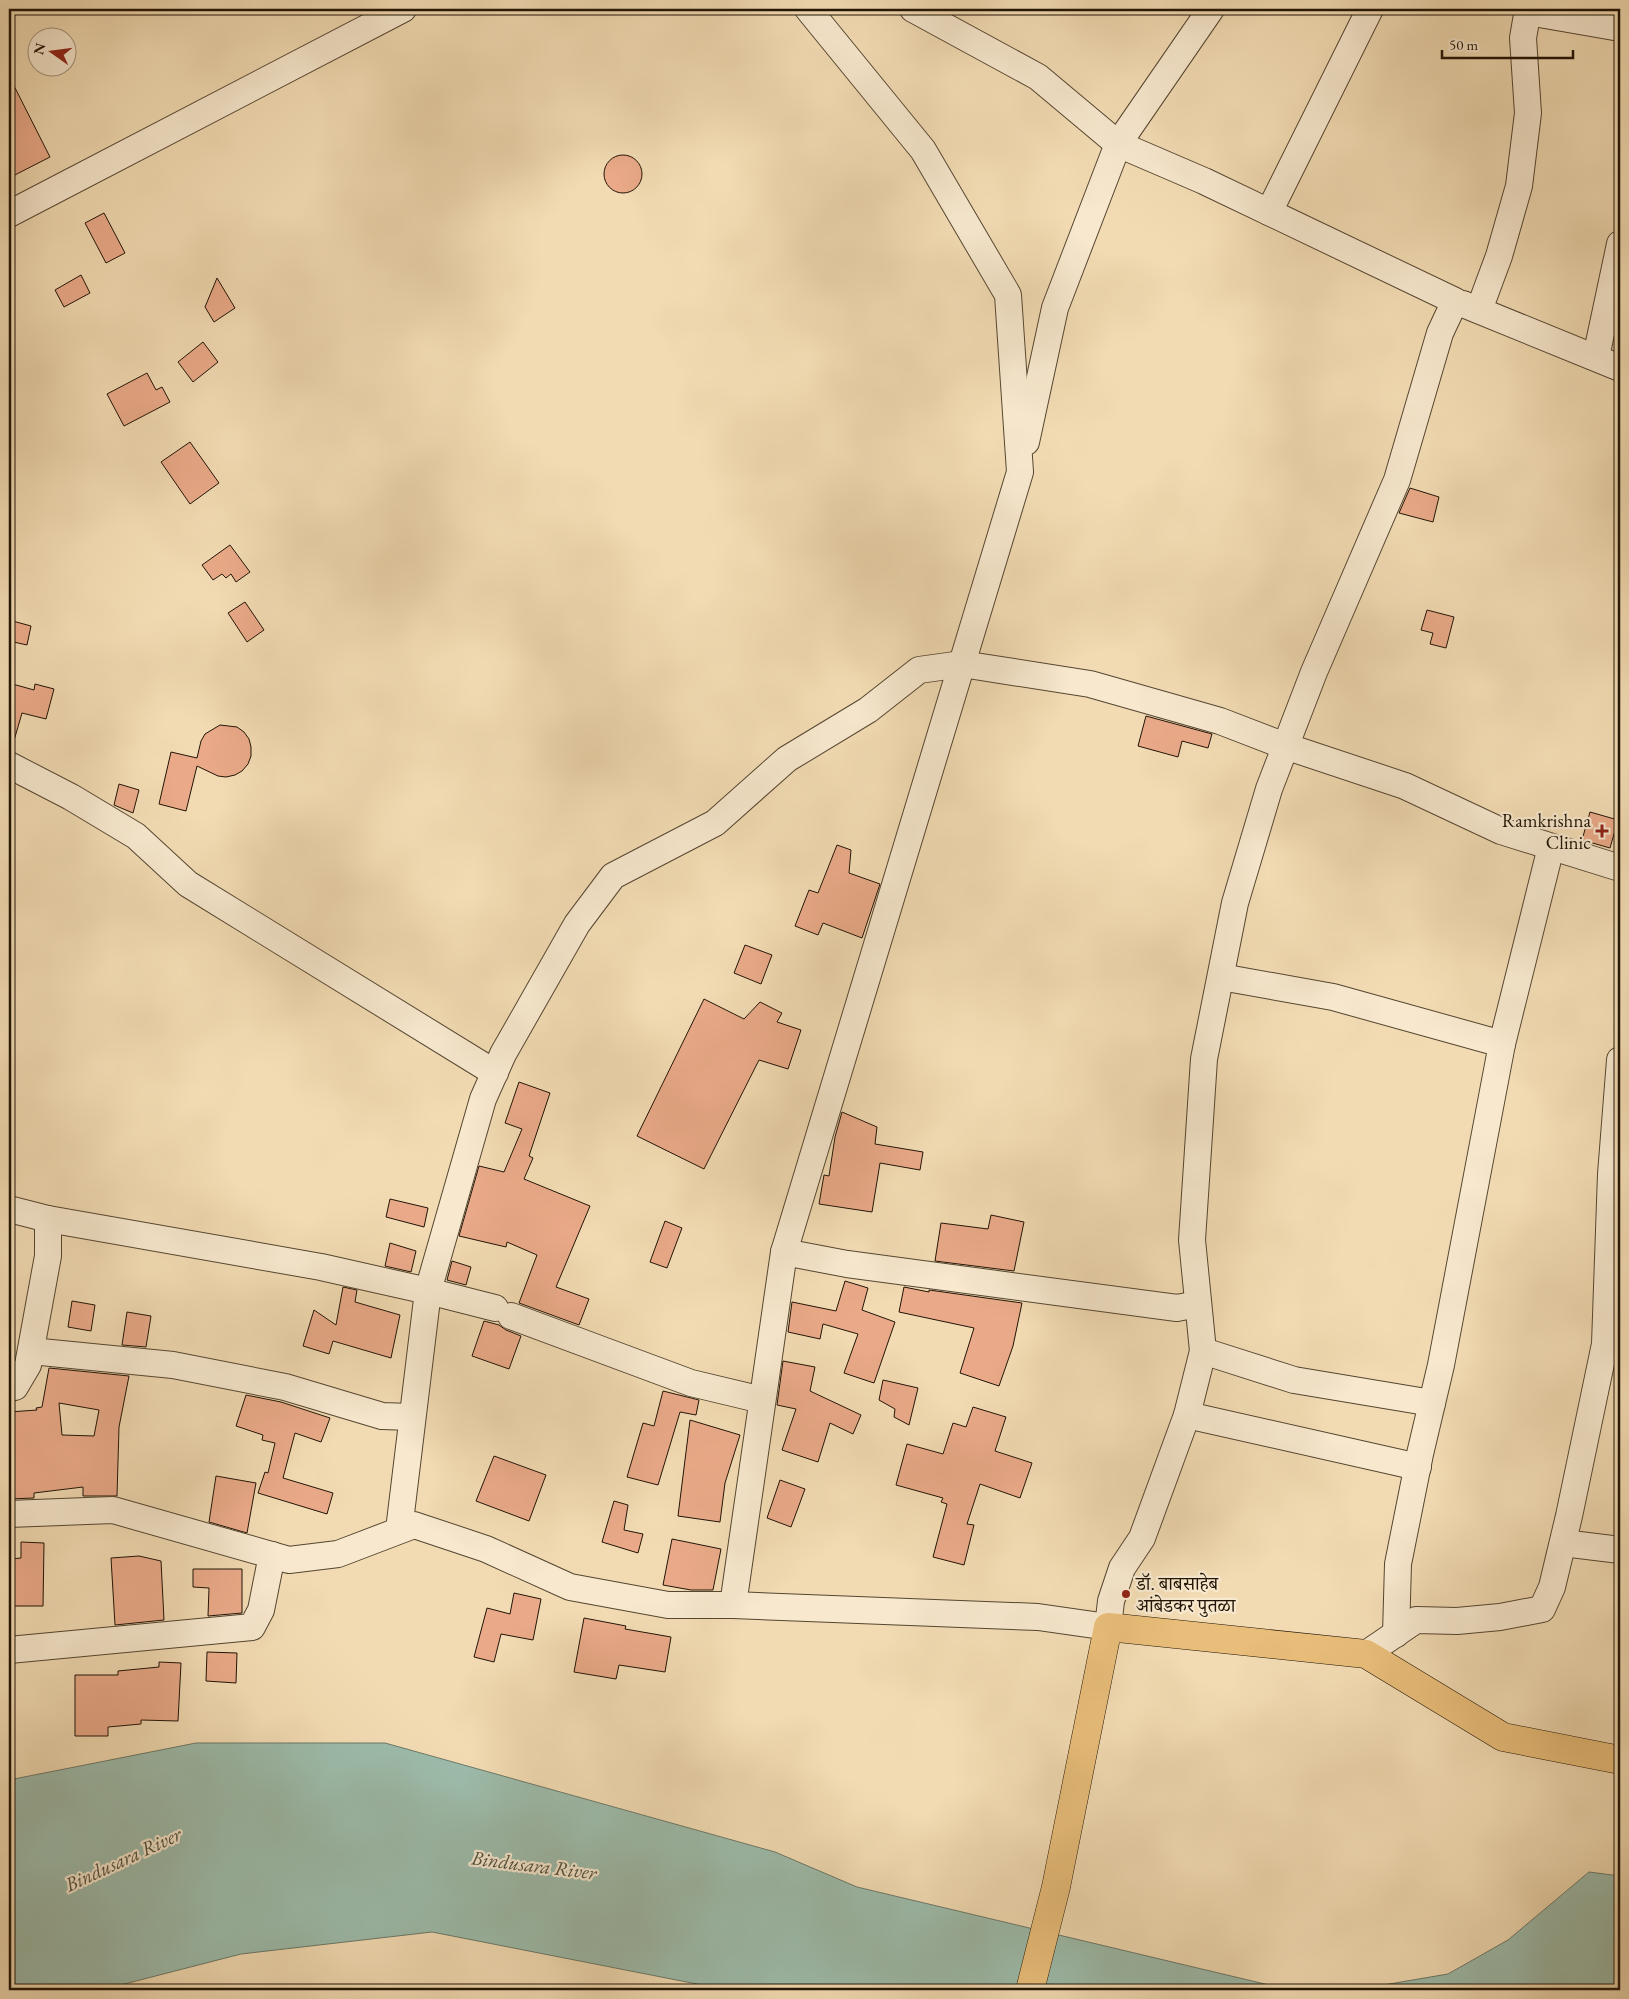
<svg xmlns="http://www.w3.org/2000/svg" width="1629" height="1999" viewBox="0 0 1629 1999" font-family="'EB Garamond','Noto Serif Devanagari',serif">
<rect width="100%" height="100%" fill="#f2dbb3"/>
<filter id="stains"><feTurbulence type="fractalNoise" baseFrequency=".004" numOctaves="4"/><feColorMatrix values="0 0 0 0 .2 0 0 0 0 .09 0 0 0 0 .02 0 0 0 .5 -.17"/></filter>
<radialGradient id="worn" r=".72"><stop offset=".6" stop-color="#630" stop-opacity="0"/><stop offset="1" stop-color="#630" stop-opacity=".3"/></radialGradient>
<!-- water -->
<g fill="#9cbbaa" stroke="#6b7868">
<path d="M 196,1743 L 385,1743 L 775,1852 L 857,1887 L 1269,1985 L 1339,1990 L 769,1990 L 702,1985 L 432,1932 L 241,1954 L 101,1990 L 9,1990 L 9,1780 Z"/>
<path d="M 1589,1872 L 1620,1876 L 1620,1990 L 1354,1990 L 1448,1974 L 1508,1940 Z"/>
</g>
<!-- building -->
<g fill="#eaaa89" stroke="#211406" fill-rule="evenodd">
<path d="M 9,76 L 50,157 L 9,178 Z"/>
<circle cx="623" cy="174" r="19"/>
<path d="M 104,213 L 125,253 L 106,263 L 85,223 Z"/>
<path d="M 81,275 L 90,293 L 64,307 L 55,290 Z"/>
<path d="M 217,278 L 235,308 L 214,322 L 205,307 Z"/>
<path d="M 203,342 L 218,362 L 193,382 L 178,362 Z"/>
<path d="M 147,373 L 156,390 L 162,387 L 170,402 L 124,426 L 107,394 Z"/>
<path d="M 190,442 L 219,483 L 190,504 L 161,462 Z"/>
<path d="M 1410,488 L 1439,497 L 1433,522 L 1399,513 Z"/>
<path d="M 230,545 L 250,572 L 236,582 L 231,574 L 226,578 L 222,574 L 213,580 L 202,565 Z"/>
<path d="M 245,602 L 264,630 L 247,642 L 228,613 Z"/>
<path d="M 1427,610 L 1454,617 L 1446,648 L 1430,644 L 1433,633 L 1421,630 Z"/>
<path d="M 9,620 L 31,626 L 27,645 L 9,641 Z"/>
<path d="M 9,683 L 34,690 L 35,684 L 54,689 L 46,719 L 22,713 L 13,744 L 9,743 Z"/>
<path d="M 1146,716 L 1212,734 L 1208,748 L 1182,741 L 1178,757 L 1138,746 Z"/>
<path d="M 220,725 L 237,727 L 244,732 L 249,739 L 251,747 L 251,756 L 248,764 L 242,771 L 235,775 L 226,777 L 218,776 L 197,766 L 186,811 L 159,804 L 171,752 L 197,758 L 201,741 L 205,734 Z"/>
<path d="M 119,784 L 139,790 L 133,813 L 114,805 Z"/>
<path d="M 1590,812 L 1618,820 L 1610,848 L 1582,840 Z"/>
<path d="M 837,845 L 851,850 L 849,873 L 880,884 L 862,938 L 823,923 L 818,935 L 795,926 L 809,890 L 818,893 Z"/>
<path d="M 745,945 L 772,955 L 761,984 L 734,973 Z"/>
<path d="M 704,999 L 744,1019 L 760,1002 L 782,1013 L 777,1022 L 801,1030 L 788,1069 L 759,1060 L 704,1169 L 637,1136 Z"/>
<path d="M 519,1082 L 550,1093 L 529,1156 L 533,1158 L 524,1179 L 590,1206 L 556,1287 L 589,1299 L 579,1325 L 519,1303 L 537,1255 L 507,1242 L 506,1247 L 459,1236 L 479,1166 L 504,1172 L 522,1129 L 505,1123 Z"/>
<path d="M 842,1112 L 877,1127 L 875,1144 L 923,1152 L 920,1170 L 880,1163 L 872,1212 L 819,1204 L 824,1175 L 829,1176 L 835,1137 Z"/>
<path d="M 390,1199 L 428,1208 L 424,1227 L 386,1217 Z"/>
<path d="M 991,1215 L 1024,1222 L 1014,1271 L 935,1261 L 941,1223 L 988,1229 Z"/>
<path d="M 665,1221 L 682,1228 L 667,1268 L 650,1262 Z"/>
<path d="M 390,1243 L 416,1251 L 411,1272 L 385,1266 Z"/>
<path d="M 452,1261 L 471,1267 L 466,1285 L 447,1280 Z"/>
<path d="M 845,1281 L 868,1288 L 862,1310 L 895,1322 L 874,1383 L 844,1373 L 858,1334 L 823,1324 L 820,1339 L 788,1332 L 792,1302 L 836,1311 Z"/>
<path d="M 343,1287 L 357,1290 L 355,1302 L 400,1315 L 391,1358 L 333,1341 L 329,1354 L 303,1346 L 314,1310 L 336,1325 Z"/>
<path d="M 904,1287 L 929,1292 L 929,1290 L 1022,1303 L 1013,1346 L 999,1386 L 960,1373 L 974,1328 L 899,1312 Z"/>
<path d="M 72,1301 L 95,1305 L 91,1331 L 68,1327 Z"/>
<path d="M 127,1312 L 151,1316 L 146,1347 L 122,1345 Z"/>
<path d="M 484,1321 L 499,1325 L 506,1330 L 521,1336 L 509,1369 L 472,1356 Z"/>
<path d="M 783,1361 L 815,1367 L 810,1391 L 861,1415 L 853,1434 L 830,1423 L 818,1462 L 782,1450 L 796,1409 L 777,1405 Z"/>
<path d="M 49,1368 L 129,1376 L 119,1427 L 117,1496 L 83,1496 L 83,1487 L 34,1493 L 34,1498 L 9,1499 L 9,1412 L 37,1410 L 36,1408 L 42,1407 ZM 59,1403 L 99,1410 L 94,1436 L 62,1435 Z"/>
<path d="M 883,1380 L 918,1388 L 909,1425 L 894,1417 L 895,1409 L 879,1400 Z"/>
<path d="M 663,1391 L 699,1400 L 696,1415 L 680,1412 L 658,1485 L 627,1477 L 643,1423 L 654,1426 Z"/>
<path d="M 246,1395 L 281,1402 L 330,1418 L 321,1442 L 295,1433 L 283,1478 L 333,1493 L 327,1514 L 258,1493 L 265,1472 L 268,1473 L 275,1443 L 262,1440 L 263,1435 L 236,1426 Z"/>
<path d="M 973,1407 L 1006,1417 L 995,1451 L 1032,1463 L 1020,1498 L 980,1484 L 967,1524 L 974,1525 L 964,1565 L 933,1557 L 947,1504 L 941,1502 L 943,1498 L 896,1485 L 907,1444 L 943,1454 L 953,1423 L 966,1427 Z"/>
<path d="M 690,1420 L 740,1435 L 725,1483 L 720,1522 L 678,1516 Z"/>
<path d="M 494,1456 L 546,1475 L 529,1521 L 476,1501 Z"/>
<path d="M 216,1476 L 256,1483 L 247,1533 L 209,1522 Z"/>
<path d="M 780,1480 L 805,1489 L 791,1527 L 767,1518 Z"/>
<path d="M 614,1501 L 628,1505 L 624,1530 L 643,1534 L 638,1553 L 602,1542 Z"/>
<path d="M 672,1539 L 721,1549 L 713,1590 L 691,1590 L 663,1585 Z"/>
<path d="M 21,1542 L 44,1543 L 43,1606 L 9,1606 L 9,1559 L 21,1558 Z"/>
<path d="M 139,1556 L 161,1561 L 164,1620 L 115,1625 L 111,1558 Z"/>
<path d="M 193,1569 L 242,1569 L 242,1613 L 208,1616 L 209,1588 L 193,1587 Z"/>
<path d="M 514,1593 L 541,1599 L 533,1640 L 501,1634 L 494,1662 L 474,1657 L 487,1608 L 510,1614 Z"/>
<path d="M 584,1618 L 626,1626 L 625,1629 L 671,1637 L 665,1672 L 619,1665 L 616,1679 L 574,1672 Z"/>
<path d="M 207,1652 L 237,1653 L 236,1683 L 206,1681 Z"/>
<path d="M 159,1662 L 181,1663 L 178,1721 L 141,1720 L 141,1724 L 108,1727 L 108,1736 L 75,1736 L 75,1675 L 118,1675 L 118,1671 L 159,1667 Z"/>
</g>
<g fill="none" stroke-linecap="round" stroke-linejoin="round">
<defs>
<g id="minor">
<path d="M 1528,12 L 1620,28"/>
<path d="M 1269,212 L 1370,9"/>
<path d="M 9,214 L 403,9"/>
<path d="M 1463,304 L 1620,368"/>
<path d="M 1479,310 L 1499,256 L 1519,186 L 1528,113 L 1523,38 L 1528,9"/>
<path d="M 1596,357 L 1620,244"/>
<path d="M 1026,442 L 1055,308 L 1118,144 L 1211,9"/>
<path d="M 9,765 L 71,797 L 136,836 L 188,884 L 495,1073"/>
<path d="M 1221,977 L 1333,997 L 1502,1044"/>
<path d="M 9,1209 L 48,1219"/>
<path d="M 784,1252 L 847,1264 L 1177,1308 L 1198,1304"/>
<path d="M 495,1308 L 428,1291 L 483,1099 L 503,1054 L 577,924 L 613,876 L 715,823 L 787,759 L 868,710 L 919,670 L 962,664 L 1090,684 L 1220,721 L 1285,746 L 1405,786 L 1501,831 L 1620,868"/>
<path d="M 511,1316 L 691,1383 L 762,1400"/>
<path d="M 31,1351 L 173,1365 L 285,1387 L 382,1416 L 412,1417"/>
<path d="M 1203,1351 L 1294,1380 L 1432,1403"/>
<path d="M 9,1388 L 15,1387 L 28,1365 L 48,1256 L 48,1219 L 321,1267 L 428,1291 L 399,1530"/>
<path d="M 1187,1415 L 1418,1467"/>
<path d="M 9,1514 L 113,1510 L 289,1560 L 338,1554 L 414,1525 L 486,1549 L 570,1587 L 668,1605 L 733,1605 L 1038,1617 L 1108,1627 L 1111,1601 L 1122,1568 L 1142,1538 L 1187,1415 L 1203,1351 L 1192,1240 L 1204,1059 L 1235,903 L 1269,789 L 1314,672 L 1397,480 L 1440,333 L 1455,301 L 1204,181 L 1118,144 L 1038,77 L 913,9"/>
<path d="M 1563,1543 L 1620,1550"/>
<path d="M 733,1605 L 784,1252 L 1020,472 L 1008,295 L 923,150 L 808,9"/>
<path d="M 1396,1634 L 1398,1564 L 1420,1454 L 1441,1365 L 1502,1044 L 1551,847"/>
<path d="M 9,1650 L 252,1627 L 261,1610 L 272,1555"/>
<path d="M 1366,1654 L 1416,1620 L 1457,1621 L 1500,1617 L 1542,1609 L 1552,1587 L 1569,1516 L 1605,1344 L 1611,1174 L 1620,1060"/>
</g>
<path id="major" d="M 1030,1990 L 1056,1887 L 1108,1627 L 1366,1654 L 1503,1737 L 1620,1760"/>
</defs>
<!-- minor casing -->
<use href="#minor" stroke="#554631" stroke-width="28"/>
<!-- major casing -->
<use href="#major" stroke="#211406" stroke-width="29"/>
<!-- minor -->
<use href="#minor" stroke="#f7e8ce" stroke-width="26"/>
<!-- major -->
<use href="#major" stroke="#e9be7a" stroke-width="28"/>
</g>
<!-- markers -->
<g fill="#8f2418" stroke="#f7e8ce" stroke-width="2">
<path d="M1599.5 823.5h5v5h5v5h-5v5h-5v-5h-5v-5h5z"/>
<circle cx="1126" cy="1594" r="5"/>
</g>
<g text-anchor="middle" stroke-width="4.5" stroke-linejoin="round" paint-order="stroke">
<!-- poi labels -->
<g font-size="19" fill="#211406" stroke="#f7e8ce" text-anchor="end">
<text x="1591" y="827">Ramkrishna<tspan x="1591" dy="22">Clinic</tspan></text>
<text x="1136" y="1590" text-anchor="start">डॉ. बाबसाहेब<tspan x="1136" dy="22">आंबेडकर पुतळा</tspan></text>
</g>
<!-- water labels -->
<g font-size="20" font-style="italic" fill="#4c4e3f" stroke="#f7e8ce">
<text transform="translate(123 1859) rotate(-25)" y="7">Bindusara River</text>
<text transform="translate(534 1865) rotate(7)" y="7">Bindusara River</text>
</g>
</g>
<!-- margin -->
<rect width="1629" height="1999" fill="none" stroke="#f2dbb3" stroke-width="30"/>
<rect x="10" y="10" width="1609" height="1979" fill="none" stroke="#211406" stroke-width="2.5"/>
<rect x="15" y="15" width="1599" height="1969" fill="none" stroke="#211406"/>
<!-- north arrow -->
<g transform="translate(52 52) rotate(284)"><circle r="24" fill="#f7e8ce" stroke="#a1937e"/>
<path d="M0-4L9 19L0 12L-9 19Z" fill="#8f2418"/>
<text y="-8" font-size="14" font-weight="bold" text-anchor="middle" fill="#211406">N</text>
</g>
<!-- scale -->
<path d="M1442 50v8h131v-8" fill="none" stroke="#211406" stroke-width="2.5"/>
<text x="1449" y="50" font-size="15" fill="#211406" stroke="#f7e8ce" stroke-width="4" paint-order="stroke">50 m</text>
<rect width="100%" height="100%" filter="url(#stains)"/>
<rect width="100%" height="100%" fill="url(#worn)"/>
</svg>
